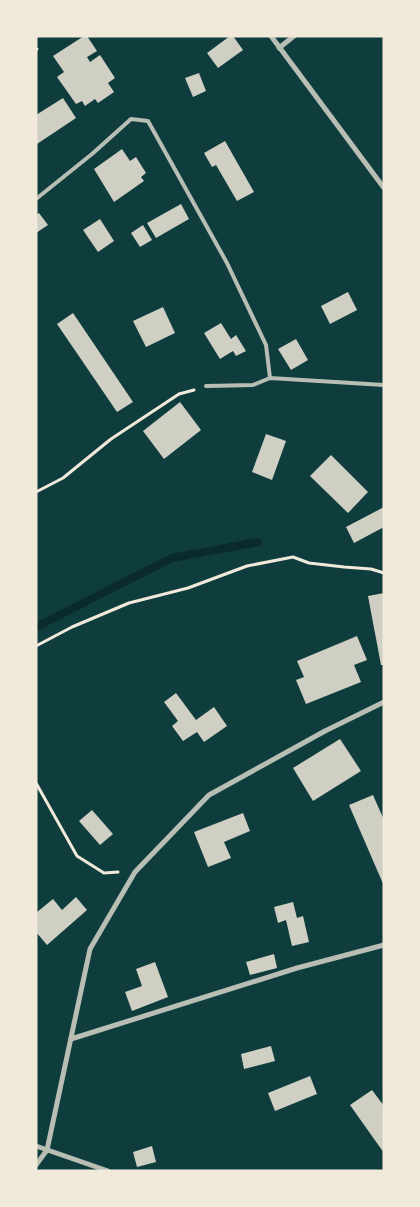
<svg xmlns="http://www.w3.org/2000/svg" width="420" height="1207" viewBox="0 0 420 1207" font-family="Bitter,serif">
<rect width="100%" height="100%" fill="#0f3d3e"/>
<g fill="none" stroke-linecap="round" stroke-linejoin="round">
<!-- stream -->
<path stroke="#0a2a2b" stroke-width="8" d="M 36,627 L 172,558 L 258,542"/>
</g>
<!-- building -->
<g fill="#cfcfc3">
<path d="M 84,36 L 87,36 L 97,51 L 87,57 L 90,62 L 100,55 L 115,78 L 108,83 L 114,92 L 98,103 L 95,99 L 85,106 L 82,101 L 76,104 L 57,77 L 64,72 L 53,56 Z"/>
<path d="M 230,36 L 233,36 L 243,50 L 218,68 L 207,53 Z"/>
<path d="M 199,73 L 206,91 L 193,97 L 185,78 Z"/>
<path d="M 63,98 L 76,118 L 37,144 L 36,115 Z"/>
<path d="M 225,141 L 254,192 L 237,201 L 216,165 L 212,167 L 204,153 Z"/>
<path d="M 122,149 L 130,161 L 136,157 L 146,173 L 141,177 L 144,181 L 114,202 L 94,169 Z"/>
<path d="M 181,204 L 189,219 L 156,238 L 147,223 Z"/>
<path d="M 39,213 L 48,225 L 36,233 L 36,215 Z"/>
<path d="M 100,219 L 114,241 L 98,252 L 83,230 Z"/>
<path d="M 143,225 L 152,240 L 140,247 L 131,233 Z"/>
<path d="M 348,292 L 357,310 L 330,324 L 321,306 Z"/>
<path d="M 163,307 L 175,333 L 146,347 L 133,321 Z"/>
<path d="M 73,313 L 133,402 L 117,412 L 57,324 Z"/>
<path d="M 221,323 L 231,339 L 236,335 L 246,351 L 236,356 L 233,351 L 220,359 L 204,333 Z"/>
<path d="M 296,339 L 308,360 L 291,370 L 278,349 Z"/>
<path d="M 180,402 L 201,430 L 164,459 L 143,431 Z"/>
<path d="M 266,434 L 286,441 L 272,480 L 252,472 Z"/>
<path d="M 331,455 L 368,492 L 348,513 L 310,476 Z"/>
<path d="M 384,507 L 384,527 L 354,543 L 346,527 Z"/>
<path d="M 384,593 L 384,665 L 381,665 L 368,596 Z"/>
<path d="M 357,636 L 367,660 L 354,665 L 361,682 L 306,704 L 296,680 L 304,677 L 297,661 Z"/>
<path d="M 176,693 L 196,720 L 214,707 L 227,726 L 204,742 L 197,732 L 183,741 L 172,726 L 178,721 L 164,702 Z"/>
<path d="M 340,739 L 361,771 L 313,801 L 293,768 Z"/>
<path d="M 373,795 L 384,820 L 384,886 L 349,805 Z"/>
<path d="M 92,810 L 113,834 L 100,845 L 79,821 Z"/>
<path d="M 243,813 L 250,831 L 224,842 L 231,858 L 208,867 L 194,832 Z"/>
<path d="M 76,897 L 87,910 L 47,945 L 36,932 L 36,913 L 53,899 L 62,910 Z"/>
<path d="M 293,902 L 297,918 L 303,916 L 309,942 L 292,946 L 286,920 L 278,923 L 274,907 Z"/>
<path d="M 274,954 L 277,968 L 250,975 L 246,962 Z"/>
<path d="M 155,962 L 168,997 L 132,1011 L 125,992 L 142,986 L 136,969 Z"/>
<path d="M 271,1046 L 275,1061 L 244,1069 L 241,1054 Z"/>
<path d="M 310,1076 L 317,1094 L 275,1111 L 268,1093 Z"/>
<path d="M 372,1090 L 384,1106 L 384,1153 L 350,1105 Z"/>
<path d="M 152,1146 L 156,1162 L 137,1167 L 133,1152 Z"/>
</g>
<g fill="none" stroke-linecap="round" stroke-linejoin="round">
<!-- path -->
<g stroke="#f1e9da" stroke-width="3">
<path d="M 36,50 L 37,49"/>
<path d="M 36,492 L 63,478 L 111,439 L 179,394 L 194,390"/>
<path d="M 36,646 L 72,627 L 129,603 L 188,588 L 247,566 L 293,557 L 309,563 L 344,567 L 371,569 L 384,573"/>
<path d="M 36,783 L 77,856 L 104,873 L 118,872"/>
</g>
<!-- service -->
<g stroke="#b8beb3" stroke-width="4">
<path d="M 36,199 L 92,154 L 131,119 L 148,121 L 227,263 L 266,345 L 270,378"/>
<path d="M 206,386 L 253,385 L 270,378 L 384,385"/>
</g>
<!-- minor -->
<g stroke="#b8beb3" stroke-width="5">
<path d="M 271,36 L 384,188"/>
<path d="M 279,48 L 294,36"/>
<path d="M 71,1039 L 297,968 L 384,945"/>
<path d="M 36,1146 L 108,1171"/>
<path d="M 36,1165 L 47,1150 L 90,949 L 135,872 L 209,795 L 325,731 L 384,702"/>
</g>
</g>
<!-- border -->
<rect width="420" height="1207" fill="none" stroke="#f1e9da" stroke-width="75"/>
</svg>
